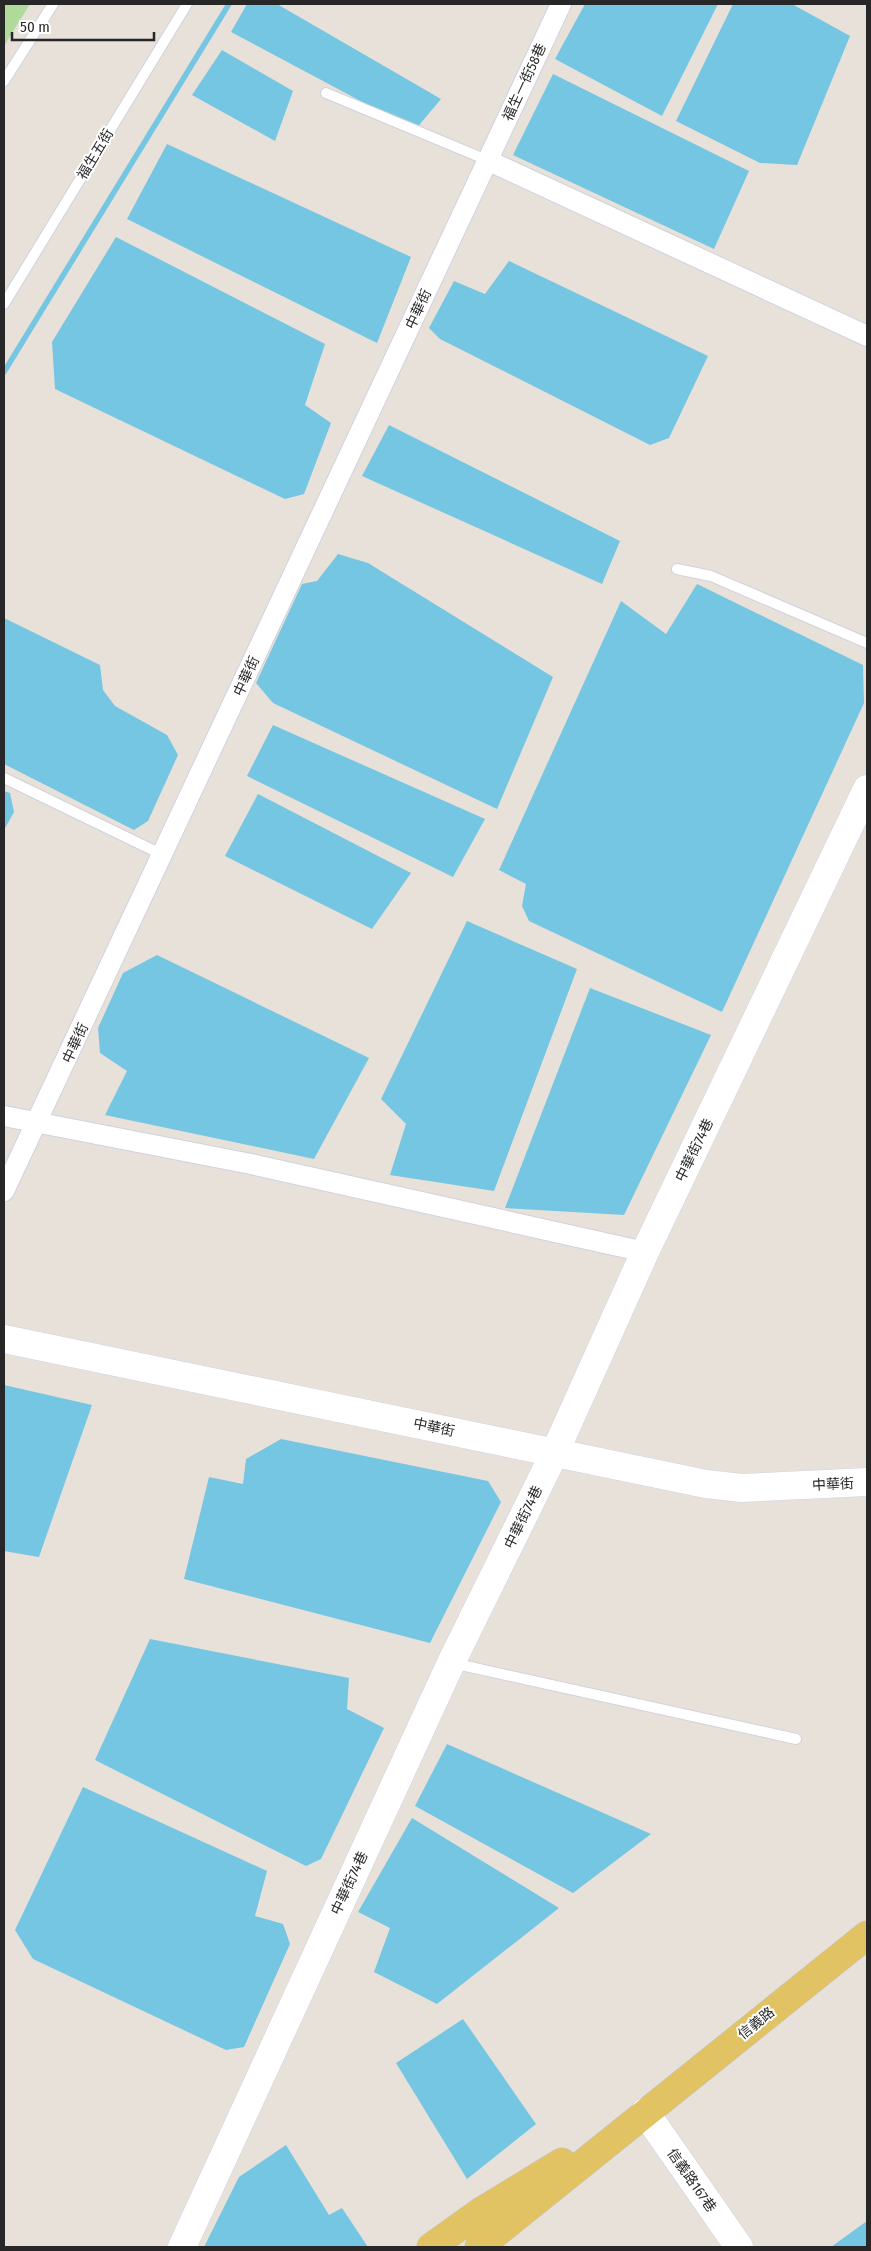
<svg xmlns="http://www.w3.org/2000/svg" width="871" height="2251" viewBox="0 0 871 2251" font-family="'Fira Sans Condensed','Noto Sans TC',sans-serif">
<rect width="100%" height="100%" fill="#e8e1d9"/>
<!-- green -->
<path fill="#b0da9a" d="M 4,4 L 30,4 L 4,46 Z"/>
<!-- water -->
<g fill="#74c6e2">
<path d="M 247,4 L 277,4 L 441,99 L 415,130 L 231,32 Z"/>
<path d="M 585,4 L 718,4 L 662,116 L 555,59 Z"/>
<path d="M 733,4 L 792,4 L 850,36 L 797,165 L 760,163 L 676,121 Z"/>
<path d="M 222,50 L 293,91 L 275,141 L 192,95 Z"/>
<path d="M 553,74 L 749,171 L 714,249 L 513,155 Z"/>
<path d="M 167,144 L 411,257 L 377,343 L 127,219 Z"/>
<path d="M 116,237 L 325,344 L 305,405 L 331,423 L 304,494 L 285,499 L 55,389 L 52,342 Z"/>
<path d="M 509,261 L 708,356 L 669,438 L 650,445 L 440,339 L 429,328 L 454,281 L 485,294 Z"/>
<path d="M 389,425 L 620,541 L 602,584 L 362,476 Z"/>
<path d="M 338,554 L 368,563 L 553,677 L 497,809 L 273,703 L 256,683 L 302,584 L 317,581 Z"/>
<path d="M 697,584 L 863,665 L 864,703 L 722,1012 L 529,921 L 522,906 L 526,884 L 499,870 L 621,601 L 666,634 Z"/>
<path d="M 4,618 L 100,665 L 103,690 L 115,706 L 167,735 L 178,755 L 148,821 L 134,830 L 4,764 Z"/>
<path d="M 273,725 L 485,819 L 453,877 L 247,776 Z"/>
<path d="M 4,791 L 10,793 L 14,812 L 4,830 Z"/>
<path d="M 258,794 L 411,873 L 372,929 L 225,856 Z"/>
<path d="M 467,921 L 577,969 L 494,1191 L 390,1175 L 406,1124 L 381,1099 Z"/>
<path d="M 157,955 L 369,1058 L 314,1159 L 105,1115 L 127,1071 L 100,1053 L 98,1028 L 123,973 Z"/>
<path d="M 590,988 L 711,1035 L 624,1215 L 505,1208 Z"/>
<path d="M 4,1385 L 92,1405 L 39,1557 L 4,1551 Z"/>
<path d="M 281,1439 L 488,1481 L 501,1502 L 430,1643 L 184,1579 L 209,1477 L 243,1484 L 246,1459 Z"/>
<path d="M 150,1639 L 349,1678 L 347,1709 L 384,1728 L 321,1859 L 306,1866 L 95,1760 Z"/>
<path d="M 447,1744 L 651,1834 L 573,1893 L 415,1806 Z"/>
<path d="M 83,1787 L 267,1871 L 255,1916 L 283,1924 L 290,1944 L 244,2047 L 226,2050 L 33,1959 L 15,1930 Z"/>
<path d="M 412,1818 L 559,1908 L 437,2004 L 374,1972 L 390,1928 L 358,1912 Z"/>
<path d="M 463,2019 L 536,2124 L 467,2179 L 396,2063 Z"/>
<path d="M 286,2145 L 329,2215 L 342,2208 L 368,2247 L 204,2247 L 239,2177 Z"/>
<path d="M 867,2221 L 867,2247 L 831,2247 Z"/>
</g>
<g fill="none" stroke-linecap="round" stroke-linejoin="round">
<!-- stream -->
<path stroke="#74c6e2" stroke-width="5.5" d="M 4,372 L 229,4"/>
<defs>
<g id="lane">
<path d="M 4,81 L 53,4"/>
<path d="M 326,93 L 487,160"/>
<path d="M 4,304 L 187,4"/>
<path d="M 677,569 L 711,576 L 867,643"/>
<path d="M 4,778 L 163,855"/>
<path d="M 452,1663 L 796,1739"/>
</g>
<g id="street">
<path d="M 487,160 L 867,336"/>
<path d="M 4,1116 L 251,1164 L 645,1252"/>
<path d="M 4,1191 L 561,4"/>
</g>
<g id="secondary">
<path d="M 4,1339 L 706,1484 L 742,1488 L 867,1482"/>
<path d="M 645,2112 L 739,2247"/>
<path d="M 182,2247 L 451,1663 L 555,1452 L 645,1252 L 867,789"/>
</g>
<g id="primary">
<path d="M 431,2247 L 480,2212 L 562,2162"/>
<path d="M 479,2247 L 867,1935"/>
</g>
</defs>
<!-- lane casing -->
<use href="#lane" stroke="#cfd2de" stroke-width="12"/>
<!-- street casing -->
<use href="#street" stroke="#cfd2de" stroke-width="22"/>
<!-- secondary casing -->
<use href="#secondary" stroke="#cfd2de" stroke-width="29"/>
<!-- primary casing -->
<use href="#primary" stroke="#c3c3c3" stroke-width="29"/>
<!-- lane -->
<use href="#lane" stroke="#fff" stroke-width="10"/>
<!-- street -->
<use href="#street" stroke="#fff" stroke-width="20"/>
<!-- secondary -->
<use href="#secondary" stroke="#fff" stroke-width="28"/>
<!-- primary -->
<use href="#primary" stroke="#e2c364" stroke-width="28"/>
</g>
<g text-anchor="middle" stroke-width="4" stroke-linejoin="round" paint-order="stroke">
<!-- street labels -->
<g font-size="14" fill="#272727" stroke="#fff">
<text transform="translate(524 82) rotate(-65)" y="5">福生一街58巷</text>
<text transform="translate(95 154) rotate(-59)" y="5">福生五街</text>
<text transform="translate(418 309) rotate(-65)" y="5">中華街</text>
<text transform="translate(246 676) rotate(-65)" y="5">中華街</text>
<text transform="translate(75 1043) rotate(-65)" y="5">中華街</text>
<text transform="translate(694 1150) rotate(-64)" y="5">中華街74巷</text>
<text transform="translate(434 1427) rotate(12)" y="5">中華街</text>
<text transform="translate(833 1484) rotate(-3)" y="5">中華街</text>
<text transform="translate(523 1517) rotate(-64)" y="5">中華街74巷</text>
<text transform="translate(349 1883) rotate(-65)" y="5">中華街74巷</text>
<text transform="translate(756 2023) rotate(-39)" y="5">信義路</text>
<text transform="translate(692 2180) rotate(55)" y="5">信義路167巷</text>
</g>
</g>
<!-- border -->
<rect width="871" height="2251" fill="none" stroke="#272727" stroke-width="10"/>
<!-- scale -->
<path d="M12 32v8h142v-8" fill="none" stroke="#272727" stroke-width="2.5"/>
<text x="20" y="32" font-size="15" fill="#272727" stroke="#ffffff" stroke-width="4" paint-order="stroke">50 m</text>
</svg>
